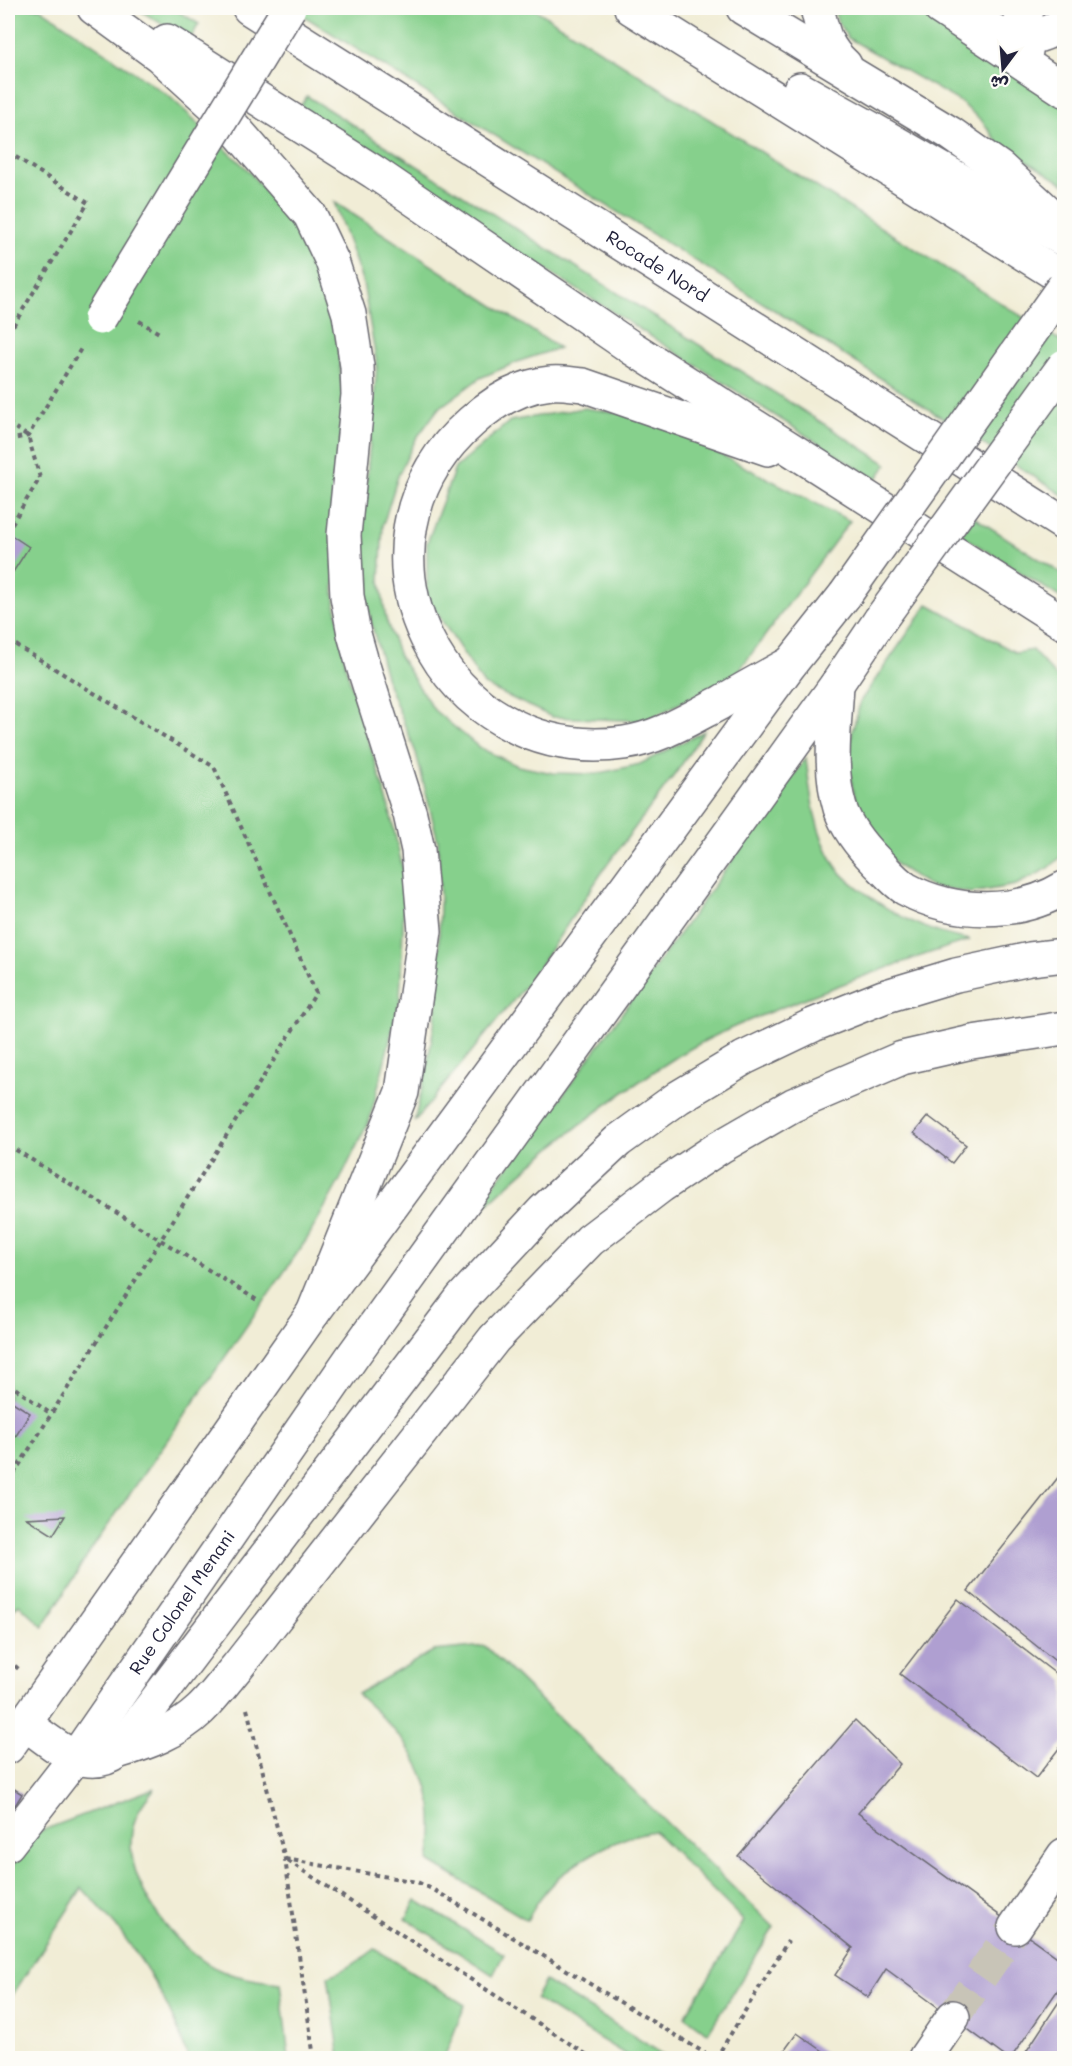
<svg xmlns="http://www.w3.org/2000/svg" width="1072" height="2066" viewBox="0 0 1072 2066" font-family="Mali,'Playpen Sans Arabic',sans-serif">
<rect width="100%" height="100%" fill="#fdfcf7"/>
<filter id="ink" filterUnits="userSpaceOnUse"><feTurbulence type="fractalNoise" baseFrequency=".0167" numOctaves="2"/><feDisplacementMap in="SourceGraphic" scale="12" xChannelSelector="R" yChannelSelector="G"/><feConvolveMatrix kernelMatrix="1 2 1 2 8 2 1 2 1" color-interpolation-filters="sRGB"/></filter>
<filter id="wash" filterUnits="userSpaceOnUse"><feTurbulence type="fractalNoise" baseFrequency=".008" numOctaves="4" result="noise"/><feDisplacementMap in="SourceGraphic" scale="24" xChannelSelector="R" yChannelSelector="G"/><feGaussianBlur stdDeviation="1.35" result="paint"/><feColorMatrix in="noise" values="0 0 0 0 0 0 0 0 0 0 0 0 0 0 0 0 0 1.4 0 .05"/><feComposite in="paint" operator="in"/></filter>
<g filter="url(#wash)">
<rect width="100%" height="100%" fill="#f1edd6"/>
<!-- green -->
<g fill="#86d08c" stroke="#547964" stroke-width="1.5">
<path d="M 8,8 L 40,8 L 169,96 L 247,169 L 296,228 L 322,278 L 336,331 L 343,396 L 334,594 L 346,668 L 388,803 L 405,879 L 400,1000 L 370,1119 L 340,1180 L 307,1239 L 91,1550 L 43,1627 L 19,1604 L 8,1616 Z"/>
<path d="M 136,8 L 173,8 L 199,24 L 189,41 Z"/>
<path d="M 291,8 L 533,8 L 1064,343 L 1064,496 L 782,315 Z"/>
<path d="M 833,8 L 914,8 L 1064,103 L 1064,184 L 1000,145 L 982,121 L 959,101 L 848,38 L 838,23 Z"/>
<path d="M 307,96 L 887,464 L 876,480 L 297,111 Z"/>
<path d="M 334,202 L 559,348 L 520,361 L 480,378 L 438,409 L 416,439 L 398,476 L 383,525 L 380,580 L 386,619 L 399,656 L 434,710 L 480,748 L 518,766 L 553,773 L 596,774 L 640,764 L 704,731 L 678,770 L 607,865 L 531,979 L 414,1122 L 426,1072 L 437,1008 L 440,903 L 438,841 L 416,753 L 388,684 L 371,622 L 364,587 L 362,530 L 377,365 L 363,283 Z"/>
<path d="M 584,408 L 648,417 L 850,521 L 735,676 L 645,721 L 552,717 L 484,685 L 427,598 L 427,543 L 455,468 L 510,421 Z"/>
<path d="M 974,517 L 1064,575 L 1064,600 L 961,535 Z"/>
<path d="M 928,604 L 1016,653 L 1032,650 L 1064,685 L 1064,854 L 1049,868 L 1016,885 L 971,893 L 931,887 L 898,866 L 866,831 L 853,791 L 849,765 L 852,732 L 861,700 Z"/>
<path d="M 806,758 C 810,794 815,833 835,865 C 841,875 852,883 861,890 C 894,916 929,933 970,940 C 912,958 855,979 798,1001 C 757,1017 715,1033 678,1056 C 594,1109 517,1172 448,1243 L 544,1121 Z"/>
<path d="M 485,1646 L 774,1927 L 708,2033 L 685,2016 L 744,1921 L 654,1831 C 618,1836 564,1865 542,1896 C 536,1903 532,1912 527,1920 L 429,1861 C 443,1781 413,1744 357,1694 L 433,1651 Z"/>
<path d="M 155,1788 C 143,1802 135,1814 132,1832 C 123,1882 177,1953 222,1971 C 240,1978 260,1981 280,1983 L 289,2058 L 188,2058 C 168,1994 129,1936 82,1888 L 8,2002 L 8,1873 L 35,1833 Z"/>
<path d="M 416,1900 L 504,1954 L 493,1975 L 406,1919 Z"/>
<path d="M 375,1949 L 465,2005 L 444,2058 L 340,2058 L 328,1976 C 346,1970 360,1961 375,1949 Z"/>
<path d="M 545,1981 L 669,2058 L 631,2058 L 535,1999 Z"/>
</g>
<g id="blocks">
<!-- building -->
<g fill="#af9fd1">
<path d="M 8,533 L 29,547 L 8,580 Z"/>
<path d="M 928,1116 L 966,1145 L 952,1163 L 914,1133 Z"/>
<path d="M 8,1399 L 30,1413 L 16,1436 L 8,1431 Z"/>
<path d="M 1064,1470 L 1064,1668 L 968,1591 Z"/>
<path d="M 65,1516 L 53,1535 L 26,1518 Z"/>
<path d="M 958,1599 L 1064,1680 L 1064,1742 L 1036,1778 L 900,1674 Z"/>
<path d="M 855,1720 L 900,1764 L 858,1813 L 1064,1962 L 1064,1981 L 1011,2058 L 1007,2058 L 886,1969 L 868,1997 L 835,1975 L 853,1948 L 738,1856 Z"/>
<path d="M 8,1785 L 22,1794 L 8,1817 Z"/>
<path d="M 1064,1994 L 1064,2058 L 1022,2058 Z"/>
<path d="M 797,2033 L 833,2058 L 779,2058 Z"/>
</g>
</g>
</g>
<g filter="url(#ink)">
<use href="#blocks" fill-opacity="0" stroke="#6a6971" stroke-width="1.5"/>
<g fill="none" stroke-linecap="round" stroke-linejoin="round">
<!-- minor-tunnel -->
<path stroke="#c8c4b7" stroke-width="33" stroke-dasharray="33 16" stroke-linecap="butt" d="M 953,2017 L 1015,1927"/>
<defs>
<g id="minor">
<path d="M 743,8 L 950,133 L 1000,168 L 1064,227"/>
<path d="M 817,8 C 823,33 825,47 845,65"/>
<path d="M 940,8 L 1064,90"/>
<path d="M 986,26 C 993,30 1000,36 1008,38 C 1026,43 1049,33 1064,23"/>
<path d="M 1026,51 L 1013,42 L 1012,39 L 1028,8"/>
<path d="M 8,1747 L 313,1313 L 791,663 L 845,595"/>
<path d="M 117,1752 C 147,1743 177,1732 200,1710 C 213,1698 225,1681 237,1667 L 494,1339 L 590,1240 L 661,1186 L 720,1147 L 793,1105 L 902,1058 L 972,1042 L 1064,1028"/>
<path id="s1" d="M 8,1844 L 75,1758 L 352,1357 L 837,684 L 880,620"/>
<path d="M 1015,1927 L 1064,1855"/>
<path d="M 925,2058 L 953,2017"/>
</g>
<g id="highway">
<path d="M 94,8 L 160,56 L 218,109 L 310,215 L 332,261 L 349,314 L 357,366 L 358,395 L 344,535 L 347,596 L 354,634 L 364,669 L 410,814 L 418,850 L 425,931 L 402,1092 L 313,1313"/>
<path id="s2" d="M 249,8 L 1064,524"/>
<path d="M 631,8 L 1064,279"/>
<path d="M 167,41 L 374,172 L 632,348 L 1064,623"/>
<path d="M 800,89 L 870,128 L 1064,240"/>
<path d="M 768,449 L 583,385 C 572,384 561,382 551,383 C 520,386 493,402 471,422 C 331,545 442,768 624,743 C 659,738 689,719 720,703 C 743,689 767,676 791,663"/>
<path d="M 837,684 C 835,725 828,768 840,808 C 847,828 861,846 876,861 C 885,870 895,882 906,889 C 954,915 1018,916 1064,888"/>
<path d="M 24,1723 C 52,1742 84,1776 117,1752 L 462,1298 L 543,1211 L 618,1141 L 679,1097 L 744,1058 L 813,1025 L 883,997 L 956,975 L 1030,959 L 1064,955"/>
</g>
</defs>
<!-- minor casing -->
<use href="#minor" stroke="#6a6971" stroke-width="36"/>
<!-- highway casing -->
<use href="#highway" stroke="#6a6971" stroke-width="36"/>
<!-- path -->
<g stroke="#6a6971" stroke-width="4" stroke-dasharray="4.5 4.5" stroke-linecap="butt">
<path d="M 8,152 L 88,203 L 8,334"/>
<path d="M 139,321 L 159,333"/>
<path d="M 8,423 L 28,436 L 40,478 L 8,530"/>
<path d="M 8,440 L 28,436 L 82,347"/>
<path d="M 8,640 L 214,767 L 316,993 L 8,1483"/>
<path d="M 8,1145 L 260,1302"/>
<path d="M 8,1383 L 51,1414"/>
<path d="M 8,1660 L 21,1671"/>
<path d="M 247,1709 L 285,1859 L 314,2058"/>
<path d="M 285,1859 L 417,1882 L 434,1890 L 713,2058"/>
<path d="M 288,1861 L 592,2058"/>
<path d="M 716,2058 L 788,1941"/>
</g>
<!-- minor -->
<use href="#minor" stroke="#fff" stroke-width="33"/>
<!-- highway -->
<use href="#highway" stroke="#fff" stroke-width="33"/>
<defs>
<g id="minor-bridge">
<path d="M 100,318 L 289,8"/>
<path d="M 845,595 L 1064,286"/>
<path d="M 880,620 L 1064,366"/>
</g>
</defs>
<!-- minor-bridge casing -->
<use href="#minor-bridge" stroke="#6a6971" stroke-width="36" stroke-linecap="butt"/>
<!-- minor-bridge -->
<use href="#minor-bridge" stroke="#fff" stroke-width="33"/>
</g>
</g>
<g text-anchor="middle" stroke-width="6" stroke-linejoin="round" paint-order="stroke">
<!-- street labels -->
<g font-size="18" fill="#22223b" stroke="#fdfcf7">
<text dy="6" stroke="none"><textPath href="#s2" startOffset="483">Rocade Nord</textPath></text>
<text dy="6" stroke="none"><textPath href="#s1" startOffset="298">Rue Colonel Menani</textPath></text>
</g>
</g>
<!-- margin -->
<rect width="1072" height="2066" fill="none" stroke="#fdfcf7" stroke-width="30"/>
<!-- north arrow -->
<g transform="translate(1003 69) rotate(196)" stroke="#fdfcf7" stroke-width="4.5" paint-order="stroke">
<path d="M0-4.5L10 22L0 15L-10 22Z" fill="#22223b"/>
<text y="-9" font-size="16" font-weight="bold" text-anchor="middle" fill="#22223b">ش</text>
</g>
</svg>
